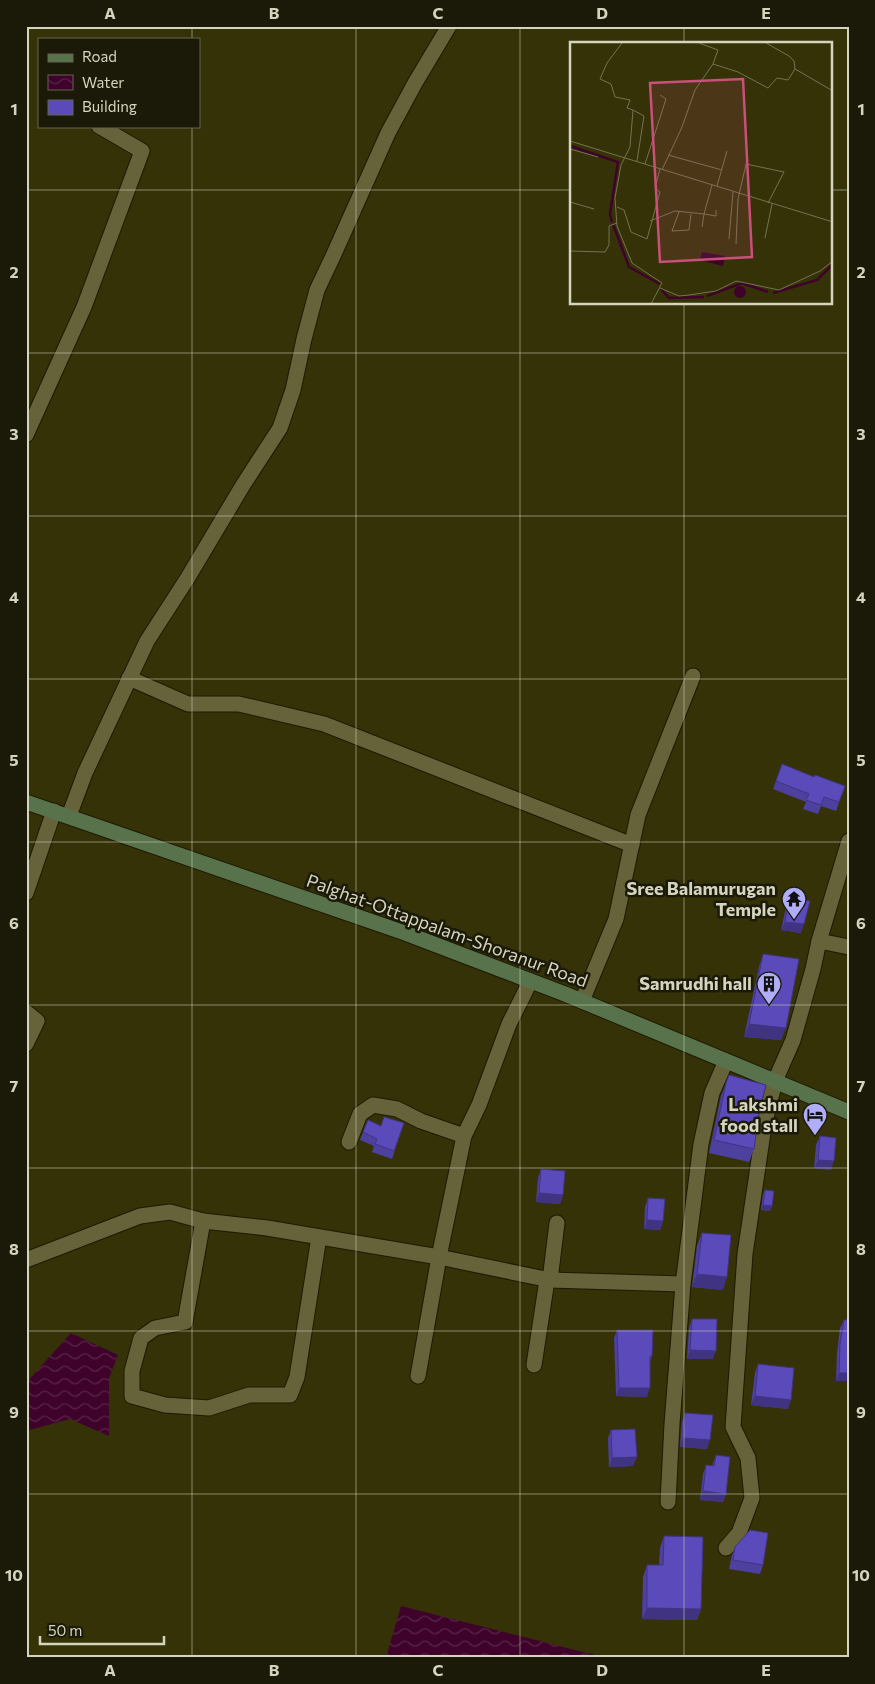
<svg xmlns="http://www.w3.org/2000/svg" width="875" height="1684" viewBox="0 0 875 1684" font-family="Commissioner,sans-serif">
<defs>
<pattern id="water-waves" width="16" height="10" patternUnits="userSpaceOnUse" patternTransform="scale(1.25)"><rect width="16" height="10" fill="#3e022b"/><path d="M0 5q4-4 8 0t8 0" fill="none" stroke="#592648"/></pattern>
</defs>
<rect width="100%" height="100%" fill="#353208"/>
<!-- water -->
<g fill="url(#water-waves)">
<path d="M 71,1333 L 118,1355 L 109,1378 L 109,1436 L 70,1419 L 26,1431 L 26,1383 Z"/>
<path d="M 401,1606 L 607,1658 L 386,1658 Z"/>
</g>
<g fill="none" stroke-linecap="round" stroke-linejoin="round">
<defs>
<g id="street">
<path d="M 26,435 L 84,307 L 142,151 L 99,126"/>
<path d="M 129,678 L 188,704 L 239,704 L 324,724 L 632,845"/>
<path d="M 69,816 L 85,773 L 147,641 L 187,579 L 243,485 L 280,428 L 293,390 L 304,339 L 317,290 L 334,254 L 388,133 L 415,83 L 449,26"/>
<path d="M 26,893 L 54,811"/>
<path d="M 819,941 L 849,947"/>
<path d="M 530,982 L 509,1024 L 479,1105 L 464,1136 L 439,1257 L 550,1280 L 557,1223"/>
<path d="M 582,1001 L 616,919 L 638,815 L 693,676"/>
<path d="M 26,1012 L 37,1021 L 26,1044"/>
<path d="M 349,1142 L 360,1114 L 373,1105 L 397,1109 L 421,1121 L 464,1136"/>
<path d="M 203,1221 L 185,1322 L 155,1328 L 141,1338 L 132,1371 L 132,1396 L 165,1405 L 209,1408 L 249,1395 L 290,1395 L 297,1377 L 319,1237"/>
<path d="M 26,1260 L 140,1216 L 170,1212 L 203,1221 L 267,1228 L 439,1257 L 418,1376"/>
<path d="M 550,1280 L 683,1284"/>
<path d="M 534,1365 L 547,1280"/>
<path d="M 668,1502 L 672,1424 L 683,1284 L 693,1207 L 701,1144 L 712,1093 L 726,1061"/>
<path d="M 726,1548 L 739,1533 L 752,1498 L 748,1458 L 733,1427 L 745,1254 L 764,1126 L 775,1081 L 793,1040 L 813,969 L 819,941 L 849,841"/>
</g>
<path id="secondary" d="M 26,802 L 405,933 L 565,994 L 849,1112"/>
</defs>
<!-- street casing -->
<use href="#street" stroke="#1c1a00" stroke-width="17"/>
<!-- secondary casing -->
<use href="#secondary" stroke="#1c1a00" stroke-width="17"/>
<!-- street -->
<use href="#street" stroke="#66633a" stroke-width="15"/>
<!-- secondary -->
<use href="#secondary" stroke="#58724b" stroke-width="15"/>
</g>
<!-- wall -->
<g fill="#4e409f">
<path d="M 782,764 L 814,777 L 845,786 L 836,811 L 821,806 L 818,814 L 803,809 L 806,802 L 773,789 Z"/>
<path d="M 789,898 L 801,933 L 781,930 L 786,907 Z"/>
<path d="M 763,954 L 781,1040 L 744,1037 L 759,967 Z"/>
<path d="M 726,1083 L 759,1112 L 754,1149 L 749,1162 L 709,1153 L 721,1096 Z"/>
<path d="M 368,1120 L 381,1126 L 404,1123 L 392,1159 L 372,1152 L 374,1146 L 360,1140 Z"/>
<path d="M 820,1136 L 831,1170 L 814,1168 L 816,1145 Z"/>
<path d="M 541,1169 L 563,1195 L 560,1204 L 536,1202 L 538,1178 Z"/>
<path d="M 765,1190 L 770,1211 L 761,1210 L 763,1194 Z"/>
<path d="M 648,1198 L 663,1221 L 660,1230 L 644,1229 L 645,1207 Z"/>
<path d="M 702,1233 L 723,1290 L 692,1287 L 697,1246 Z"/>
<path d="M 692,1319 L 713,1359 L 687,1359 L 689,1328 Z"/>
<path d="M 844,1320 L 849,1320 L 849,1381 L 836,1381 L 837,1353 L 840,1328 Z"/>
<path d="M 617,1330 L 652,1356 L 650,1362 L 647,1397 L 616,1396 L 614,1338 Z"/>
<path d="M 758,1364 L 788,1409 L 751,1405 L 755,1373 Z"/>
<path d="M 685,1413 L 707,1449 L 680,1447 L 682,1422 Z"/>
<path d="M 611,1430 L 633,1466 L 609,1467 L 608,1438 Z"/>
<path d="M 716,1455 L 726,1494 L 723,1502 L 700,1500 L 703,1474 L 706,1465 L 712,1466 Z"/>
<path d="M 664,1536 L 701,1609 L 697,1620 L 642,1619 L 643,1577 L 647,1565 L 659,1565 L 660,1548 Z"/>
<path d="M 735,1547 L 763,1565 L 760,1574 L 729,1569 L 732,1555 Z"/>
</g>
<!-- shaded-wall -->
<g fill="#403482">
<path d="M 785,922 L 804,924 L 801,933 L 781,930 Z"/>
<path d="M 749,1024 L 786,1028 L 781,1040 L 744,1037 Z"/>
<path d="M 818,1160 L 834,1161 L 831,1170 L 814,1168 Z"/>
<path d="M 539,1193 L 563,1195 L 560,1204 L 536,1202 Z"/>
<path d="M 763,1205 L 772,1206 L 770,1211 L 761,1210 Z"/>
<path d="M 647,1220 L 663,1221 L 660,1230 L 644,1229 Z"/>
<path d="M 697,1274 L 727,1277 L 723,1290 L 692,1287 Z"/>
<path d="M 690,1350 L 716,1351 L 713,1359 L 687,1359 Z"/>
<path d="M 839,1373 L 849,1373 L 849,1381 L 836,1381 Z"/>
<path d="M 619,1388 L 650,1388 L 647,1397 L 616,1396 Z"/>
<path d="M 755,1396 L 791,1400 L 788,1409 L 751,1405 Z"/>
<path d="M 683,1438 L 710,1440 L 707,1449 L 680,1447 Z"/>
<path d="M 637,1457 L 633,1466 L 609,1467 L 612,1458 Z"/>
<path d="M 703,1491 L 726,1494 L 723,1502 L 700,1500 Z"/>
<path d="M 647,1608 L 701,1609 L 697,1620 L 642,1619 Z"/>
</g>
<!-- building -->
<g fill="#5b4ab9" stroke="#403482">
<path d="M 782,764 L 814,777 L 815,775 L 845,786 L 839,802 L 824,797 L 821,805 L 806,800 L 809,794 L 776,781 Z"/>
<path d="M 789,898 L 810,901 L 804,924 L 785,922 Z"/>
<path d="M 763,954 L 799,959 L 786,1028 L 749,1024 Z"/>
<path d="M 729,1075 L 766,1085 L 759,1112 L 754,1149 L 714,1140 L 726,1083 Z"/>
<path d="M 384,1117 L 404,1123 L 394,1151 L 375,1144 L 377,1139 L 363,1132 L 368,1120 L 381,1126 Z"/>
<path d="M 820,1136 L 836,1138 L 834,1161 L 818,1160 Z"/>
<path d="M 541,1169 L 565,1171 L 563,1195 L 539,1193 Z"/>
<path d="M 765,1190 L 774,1191 L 772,1206 L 763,1205 Z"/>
<path d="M 648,1198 L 665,1199 L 663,1221 L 647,1220 Z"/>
<path d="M 702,1233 L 731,1235 L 727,1277 L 697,1274 Z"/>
<path d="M 692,1319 L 717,1319 L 716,1351 L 690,1350 Z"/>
<path d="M 844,1320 L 849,1320 L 849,1373 L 839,1373 L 840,1344 Z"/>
<path d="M 617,1330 L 653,1330 L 652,1356 L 650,1356 L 650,1388 L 619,1388 Z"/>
<path d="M 758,1364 L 794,1368 L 791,1400 L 755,1396 Z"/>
<path d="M 685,1413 L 713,1415 L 710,1440 L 683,1438 Z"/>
<path d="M 635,1429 L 637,1457 L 612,1458 L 611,1430 Z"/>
<path d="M 716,1455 L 730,1457 L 726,1494 L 703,1491 L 706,1465 L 714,1466 Z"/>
<path d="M 750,1530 L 768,1533 L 763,1565 L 733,1560 L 735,1547 Z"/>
<path d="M 664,1536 L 703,1537 L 701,1609 L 647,1608 L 647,1565 L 663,1565 Z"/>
</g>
<!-- grid -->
<path fill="none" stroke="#d5d4be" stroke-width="1" stroke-opacity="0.55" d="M 192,26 L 192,39M 356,26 L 356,1658M 520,26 L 520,1658M 684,26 L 684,44M 192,126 L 192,1658M 26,190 L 571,190M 831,190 L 849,190M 684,304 L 684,1658M 26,353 L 849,353M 26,516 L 849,516M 26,679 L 849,679M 26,842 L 849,842M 26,1005 L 849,1005M 26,1168 L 849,1168M 26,1331 L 849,1331M 26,1494 L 849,1494"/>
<!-- icons -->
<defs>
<symbol id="temple-pin" viewBox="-11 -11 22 30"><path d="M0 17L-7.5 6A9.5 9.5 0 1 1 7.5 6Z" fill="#b0aefa" stroke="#1b1a09"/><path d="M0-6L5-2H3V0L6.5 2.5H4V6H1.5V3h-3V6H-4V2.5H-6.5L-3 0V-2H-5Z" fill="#111"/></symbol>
<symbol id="building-pin" viewBox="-11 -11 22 30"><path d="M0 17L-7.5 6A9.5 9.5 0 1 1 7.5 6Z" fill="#b0aefa" stroke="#1b1a09"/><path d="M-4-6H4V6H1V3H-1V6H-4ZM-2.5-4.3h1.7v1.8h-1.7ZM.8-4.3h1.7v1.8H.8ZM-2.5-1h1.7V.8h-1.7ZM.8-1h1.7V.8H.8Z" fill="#111"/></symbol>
<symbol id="hotel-pin" viewBox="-11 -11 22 30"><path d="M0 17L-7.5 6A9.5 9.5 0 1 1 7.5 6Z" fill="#b0aefa" stroke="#1b1a09"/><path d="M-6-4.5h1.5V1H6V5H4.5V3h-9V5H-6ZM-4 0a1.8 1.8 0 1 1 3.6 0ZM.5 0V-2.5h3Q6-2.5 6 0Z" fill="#111"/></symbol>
</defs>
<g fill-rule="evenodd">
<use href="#temple-pin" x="780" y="885" width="28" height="38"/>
<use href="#building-pin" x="755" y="970" width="28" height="38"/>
<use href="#hotel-pin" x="801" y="1101" width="28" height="38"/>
</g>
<g text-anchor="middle" stroke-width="5" stroke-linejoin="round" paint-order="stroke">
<!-- poi labels -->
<g font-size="18" font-weight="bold" fill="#d5d4be" stroke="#1b1a09" text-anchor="end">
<text x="776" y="895">Sree Balamurugan<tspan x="776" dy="21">Temple</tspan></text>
<text x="752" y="990">Samrudhi hall</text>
<text x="798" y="1111">Lakshmi<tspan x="798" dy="21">food stall</tspan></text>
</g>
<!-- street labels -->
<g font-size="18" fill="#d5d4be" stroke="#1b1a09">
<text transform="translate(447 931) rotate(20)" y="6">Palghat-Ottappalam-Shoranur Road</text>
</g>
</g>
<!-- overview -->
<g transform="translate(570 42)">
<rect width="262" height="262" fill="#353208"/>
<path d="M 132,210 L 155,214 L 153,224 L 130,218 ZM164 250a6 6 0 1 1 12 0a6 6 0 1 1-12 0Z" fill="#3e022b"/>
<path fill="none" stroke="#3e022b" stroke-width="2.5" d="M 0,104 L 48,120 L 40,172 L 42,180M 43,182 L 59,225 L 90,242M 91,247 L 99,256 L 134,255M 203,251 L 247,238 L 263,222M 137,254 L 172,241 L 198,250"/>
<path fill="none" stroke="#757351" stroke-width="1" d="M 52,1 L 37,21 L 30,37 L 41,42 L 45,55 L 60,58 L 57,66 L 63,68 L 60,105 L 51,123 L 45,156 L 47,184 L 62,221 L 92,241 L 81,262M 129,1 L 148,8 L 143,22 L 168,30 L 198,46 L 207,36 L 218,38 L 225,27 L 263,49M 196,1 L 219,14 L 224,19 L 225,27M 63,68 L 74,74 L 67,119M 0,99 L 263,180M 0,107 L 28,115M 98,113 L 152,128M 75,122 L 96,57 L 90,53M 176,122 L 214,130 L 198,161M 92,128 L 112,85 L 125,48 L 143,22M 142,143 L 134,172 L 146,174 L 146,168M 147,144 L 157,109M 0,160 L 24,167M 47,165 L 54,168 L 61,190 L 77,197 L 90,150 L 85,146 L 90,127M 109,170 L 102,189 L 119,188 L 121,172M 80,179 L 105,169 L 134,172 L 132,185M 195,196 L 202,162M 159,197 L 163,150M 166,202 L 168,157 L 177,118M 0,209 L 35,210 L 39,203 L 39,184 L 47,181M 90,246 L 109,254 L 119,253 L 146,249 L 166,239 L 209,248 L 250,229 L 263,219"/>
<path fill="#c85079" fill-opacity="0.15" stroke="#c85079" stroke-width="2.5" d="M 173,37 L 182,215 L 90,220 L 80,41 Z"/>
<rect width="262" height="262" fill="none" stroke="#d5d4be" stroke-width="2.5"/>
</g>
<!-- border -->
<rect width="875" height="1684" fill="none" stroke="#1b1a09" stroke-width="55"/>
<!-- legend -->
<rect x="38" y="38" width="162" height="90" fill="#1b1a09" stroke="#656451"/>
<rect x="48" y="54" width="25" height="8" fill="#58724b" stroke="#656451"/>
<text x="82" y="62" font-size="15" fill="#d5d4be">Road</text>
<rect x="48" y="75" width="25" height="15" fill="url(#water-waves)" stroke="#656451"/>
<text x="82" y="88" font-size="15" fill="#d5d4be">Water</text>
<rect x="48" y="100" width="25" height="15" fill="#5b4ab9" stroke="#656451"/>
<text x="82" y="112" font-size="15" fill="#d5d4be">Building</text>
<!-- scale -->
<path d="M40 1636v8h124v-8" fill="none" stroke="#d5d4be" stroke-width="2.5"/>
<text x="48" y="1636" font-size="15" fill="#d5d4be" stroke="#1b1a09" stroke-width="4" paint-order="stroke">50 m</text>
<rect x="28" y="28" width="820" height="1628" fill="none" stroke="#d5d4be" stroke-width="2"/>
<g font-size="16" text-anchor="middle" font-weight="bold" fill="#d5d4be">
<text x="110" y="19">A</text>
<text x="274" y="19">B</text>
<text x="438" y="19">C</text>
<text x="602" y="19">D</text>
<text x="766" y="19">E</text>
<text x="14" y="115">1</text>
<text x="861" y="115">1</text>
<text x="14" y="278">2</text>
<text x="861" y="278">2</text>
<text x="14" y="440">3</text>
<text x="861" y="440">3</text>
<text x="14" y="603">4</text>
<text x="861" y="603">4</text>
<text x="14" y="766">5</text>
<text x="861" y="766">5</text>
<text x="14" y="929">6</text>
<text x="861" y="929">6</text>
<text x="14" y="1092">7</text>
<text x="861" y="1092">7</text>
<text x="14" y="1255">8</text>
<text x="861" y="1255">8</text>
<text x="14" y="1418">9</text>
<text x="861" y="1418">9</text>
<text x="14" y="1581">10</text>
<text x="861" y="1581">10</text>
<text x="110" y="1676">A</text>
<text x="274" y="1676">B</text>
<text x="438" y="1676">C</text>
<text x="602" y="1676">D</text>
<text x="766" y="1676">E</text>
</g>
</svg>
